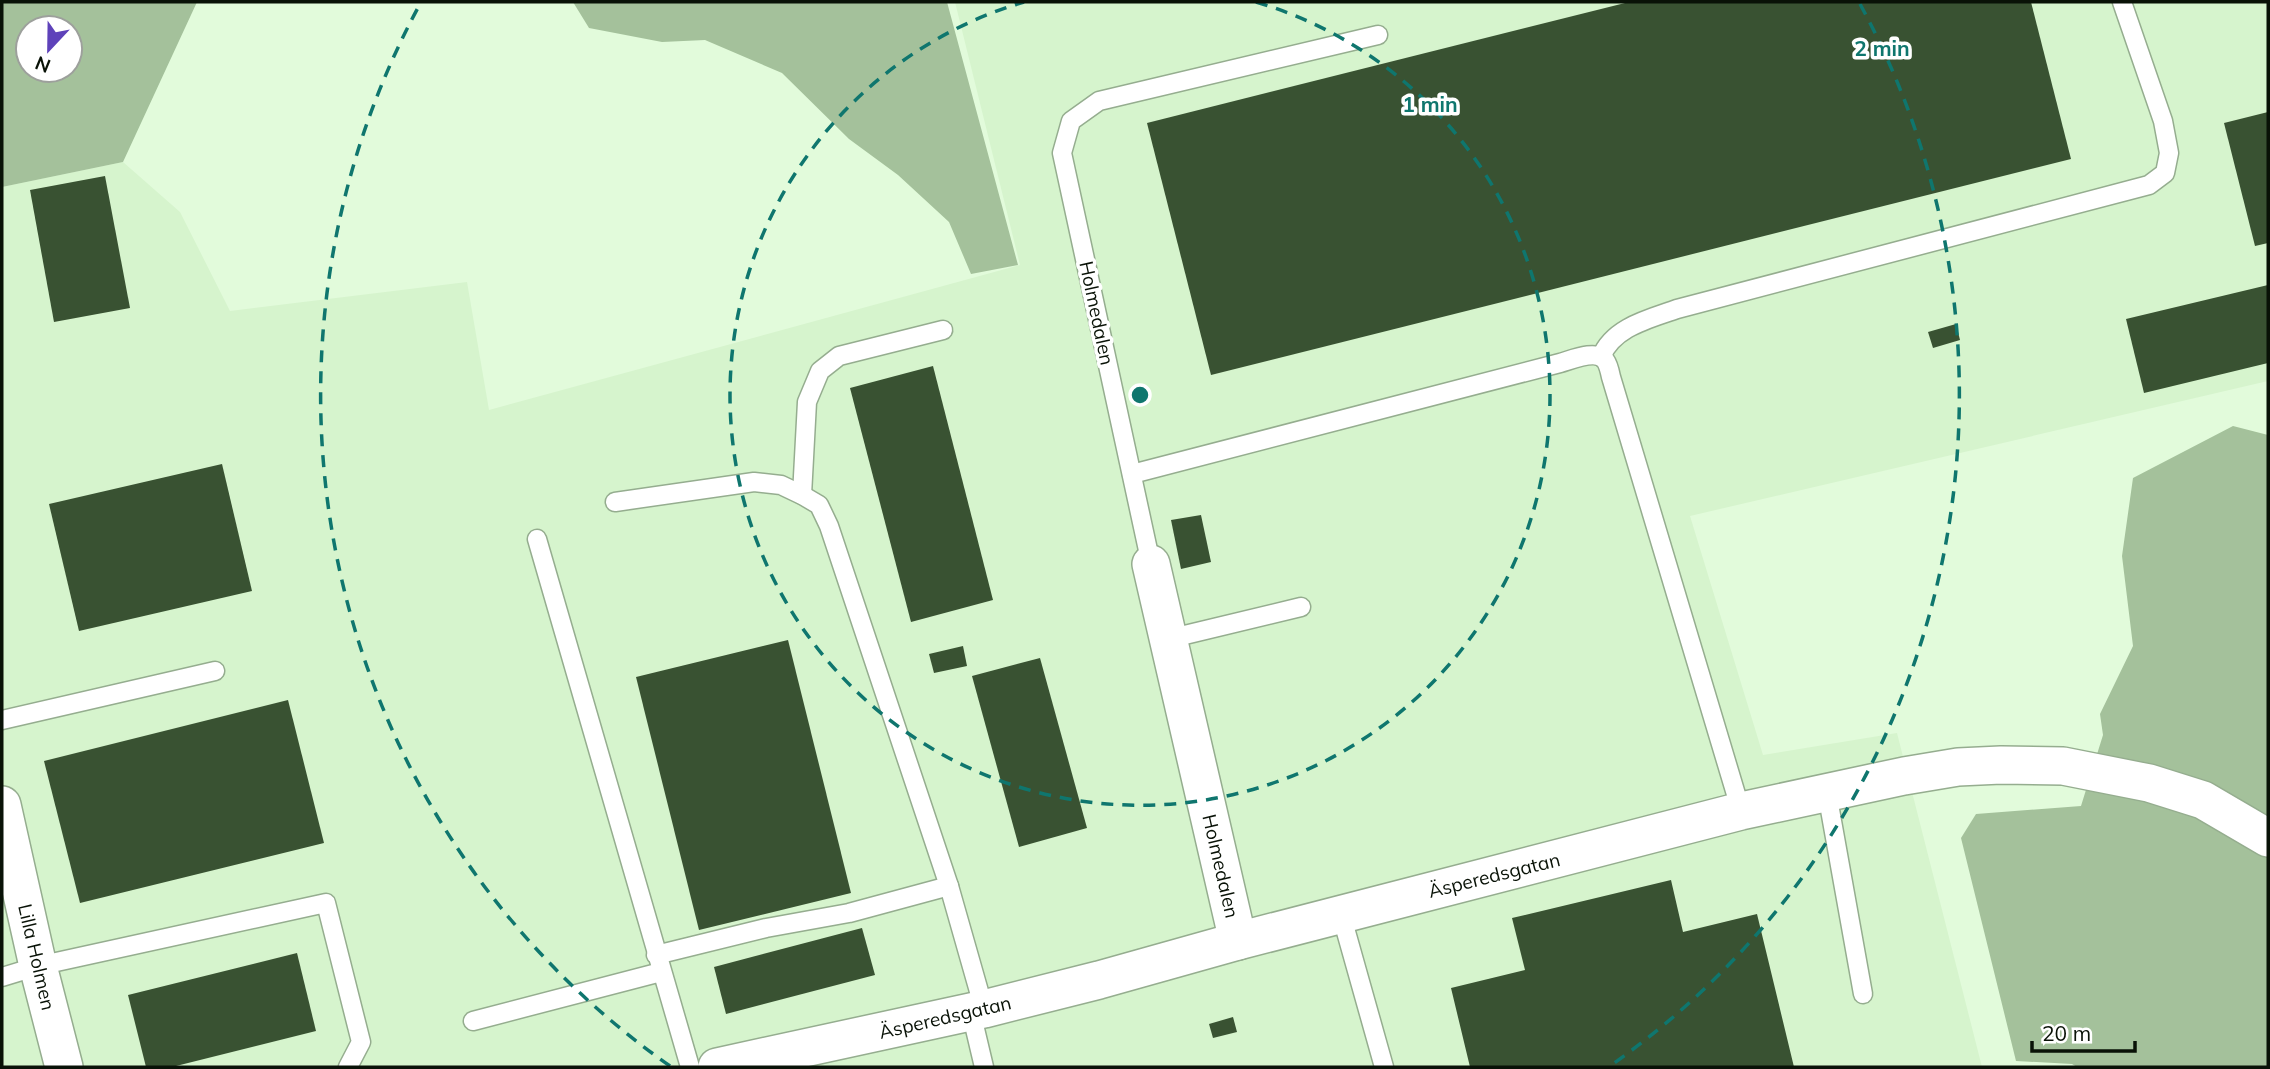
<svg xmlns="http://www.w3.org/2000/svg" width="2270" height="1069" viewBox="0 0 2270 1069" font-family="Mulish,sans-serif">
<rect width="100%" height="100%" fill="#e2fbdb"/>
<!-- built -->
<path fill="#d6f4cd" d="M 955,2 L 2268,2 L 2268,381 L 1690,516 L 1763,755 L 1897,733 L 1982,1067 L 2,1067 L 2,187 L 123,162 L 180,212 L 230,311 L 467,282 L 489,410 L 1020,265 Z"/>
<!-- forest -->
<g fill="#a4c19b" fill-rule="evenodd">
<path d="M 2,2 L 197,2 L 123,162 L 2,187 ZM 28,28 L 70,28 L 70,70 L 28,70 Z"/>
<path d="M 573,2 L 947,2 L 1018,265 L 971,274 L 949,222 L 898,175 L 849,139 L 782,73 L 705,40 L 662,42 L 589,28 Z"/>
<path d="M 2233,426 L 2268,435 L 2268,1067 L 2077,1067 L 2072,1064 L 2016,1061 L 1961,838 L 1976,814 L 2081,806 L 2103,735 L 2100,714 L 2133,646 L 2122,556 L 2133,478 Z"/>
</g>
<!-- building -->
<g fill="#395232">
<path d="M 1629,2 L 2031,2 L 2071,159 L 1211,375 L 1147,123 Z"/>
<path d="M 2268,112 L 2268,243 L 2255,246 L 2224,123 Z"/>
<path d="M 105,176 L 130,308 L 54,322 L 30,190 Z"/>
<path d="M 2268,285 L 2268,363 L 2144,393 L 2126,319 Z"/>
<path d="M 1956,324 L 1960,340 L 1933,348 L 1928,332 Z"/>
<path d="M 933,366 L 993,600 L 911,622 L 850,388 Z"/>
<path d="M 222,464 L 252,591 L 79,631 L 49,504 Z"/>
<path d="M 1201,515 L 1211,562 L 1181,569 L 1171,520 Z"/>
<path d="M 788,640 L 851,893 L 699,930 L 636,677 Z"/>
<path d="M 963,646 L 967,666 L 934,673 L 929,654 Z"/>
<path d="M 1040,658 L 1087,828 L 1019,847 L 972,676 Z"/>
<path d="M 288,700 L 324,843 L 80,903 L 44,761 Z"/>
<path d="M 1671,880 L 1683,932 L 1757,914 L 1794,1067 L 1470,1067 L 1451,988 L 1525,970 L 1512,918 Z"/>
<path d="M 862,928 L 875,975 L 726,1014 L 714,967 Z"/>
<path d="M 297,953 L 316,1031 L 172,1067 L 146,1067 L 128,995 Z"/>
<path d="M 1233,1017 L 1237,1032 L 1213,1038 L 1209,1024 Z"/>
</g>
<g fill="none" stroke-linecap="round" stroke-linejoin="round">
<defs>
<g id="lane">
<path d="M 1601,357 C 1613,327 1649,319 1677,309 L 2149,185 L 2165,173 L 2169,153 L 2163,121 L 2122,2"/>
<path d="M 1132,474 L 1560,363 C 1571,360 1596,349 1605,360 C 1608,364 1610,372 1611,377 L 1741,811"/>
<path d="M 802,495 L 807,402 L 820,371 L 839,356 L 943,330"/>
<path d="M 615,502 L 754,482 L 781,485 L 802,495 L 819,505 L 829,526 L 949,886 L 984,1009"/>
<path d="M 537,539 L 690,1067"/>
<path d="M 1151,564 L 1062,153 L 1071,121 L 1099,101 L 1378,35"/>
<path d="M 1168,639 L 1301,607"/>
<path d="M 2,720 L 215,671"/>
<path d="M 1827,793 L 1863,994"/>
<path d="M 1341,914 L 1384,1067"/>
<path d="M 656,955 L 766,928 L 849,913 L 949,886"/>
<path d="M 2,977 L 38,966 L 326,903 L 361,1042 L 348,1067"/>
<path d="M 971,1012 L 984,1067"/>
<path d="M 473,1021 L 661,972"/>
</g>
<g id="street">
<path d="M 1151,564 L 1238,941"/>
<path d="M 2,805 L 38,966 L 64,1067"/>
<path d="M 717,1067 L 984,1009 L 1099,980 L 1238,941 L 1741,811 L 1904,776 L 1958,767 L 2001,765 L 2063,766 L 2149,783 L 2203,800 L 2268,838"/>
</g>
</defs>
<!-- lane casing -->
<use href="#lane" stroke="#95ad8f" stroke-width="21"/>
<!-- street casing -->
<use href="#street" stroke="#95ad8f" stroke-width="40"/>
<!-- lane -->
<use href="#lane" stroke="#fff" stroke-width="18"/>
<!-- street -->
<use href="#street" stroke="#fff" stroke-width="37"/>
</g>
<!-- distance rings -->
<g fill="none" stroke="#0f766e" stroke-width="3.5" stroke-dasharray="12 9">
<path d="M1256 2A410 410 0 1 1 1024 2"/>
<path d="M670 1066A819 819 0 0 1 420 4M1860 4A819 819 0 0 1 1610 1066"/>
</g>
<g text-anchor="middle" stroke-width="7" stroke-linejoin="round" paint-order="stroke">
<!-- street labels -->
<g font-size="19" fill="#091207" stroke="#fff">
<text transform="translate(1097 313) rotate(78)" y="7">Holmedalen</text>
<text transform="translate(1221 866) rotate(77)" y="7">Holmedalen</text>
<text transform="translate(1494 875) rotate(-14)" y="7">Äsperedsgatan</text>
<text transform="translate(37 957) rotate(77)" y="7">Lilla Holmen</text>
<text transform="translate(945 1017) rotate(-13)" y="7">Äsperedsgatan</text>
</g>
</g>
<circle cx="1140" cy="395" r="10" fill="#0f766e" stroke="#fff" stroke-width="3.5"/>
<g font-size="21" text-anchor="middle" font-weight="bold" fill="#0f766e" stroke="#fff" stroke-width="7" stroke-linejoin="round" paint-order="stroke">
<text x="1882" y="56">2 min</text>
<text x="1430" y="112">1 min</text>
</g>
<!-- border -->
<rect width="2270" height="1069" fill="none" stroke="#091207" stroke-width="7"/>
<!-- north arrow -->
<g transform="translate(49 49) rotate(202)"><circle r="33" fill="#ffffff" stroke="#9da09c" stroke-width="2"/>
<path d="M0-5L12 26L0 18L-12 26Z" fill="#5e42ba"/>
<text y="-10" font-size="19" font-weight="bold" text-anchor="middle" fill="#091207">N</text>
</g>
<!-- scale -->
<path d="M2032 1041v10h103v-10" fill="none" stroke="#091207" stroke-width="3.5"/>
<text x="2042" y="1041" font-size="21" fill="#091207" stroke="#ffffff" stroke-width="5" paint-order="stroke">20 m</text>
</svg>
